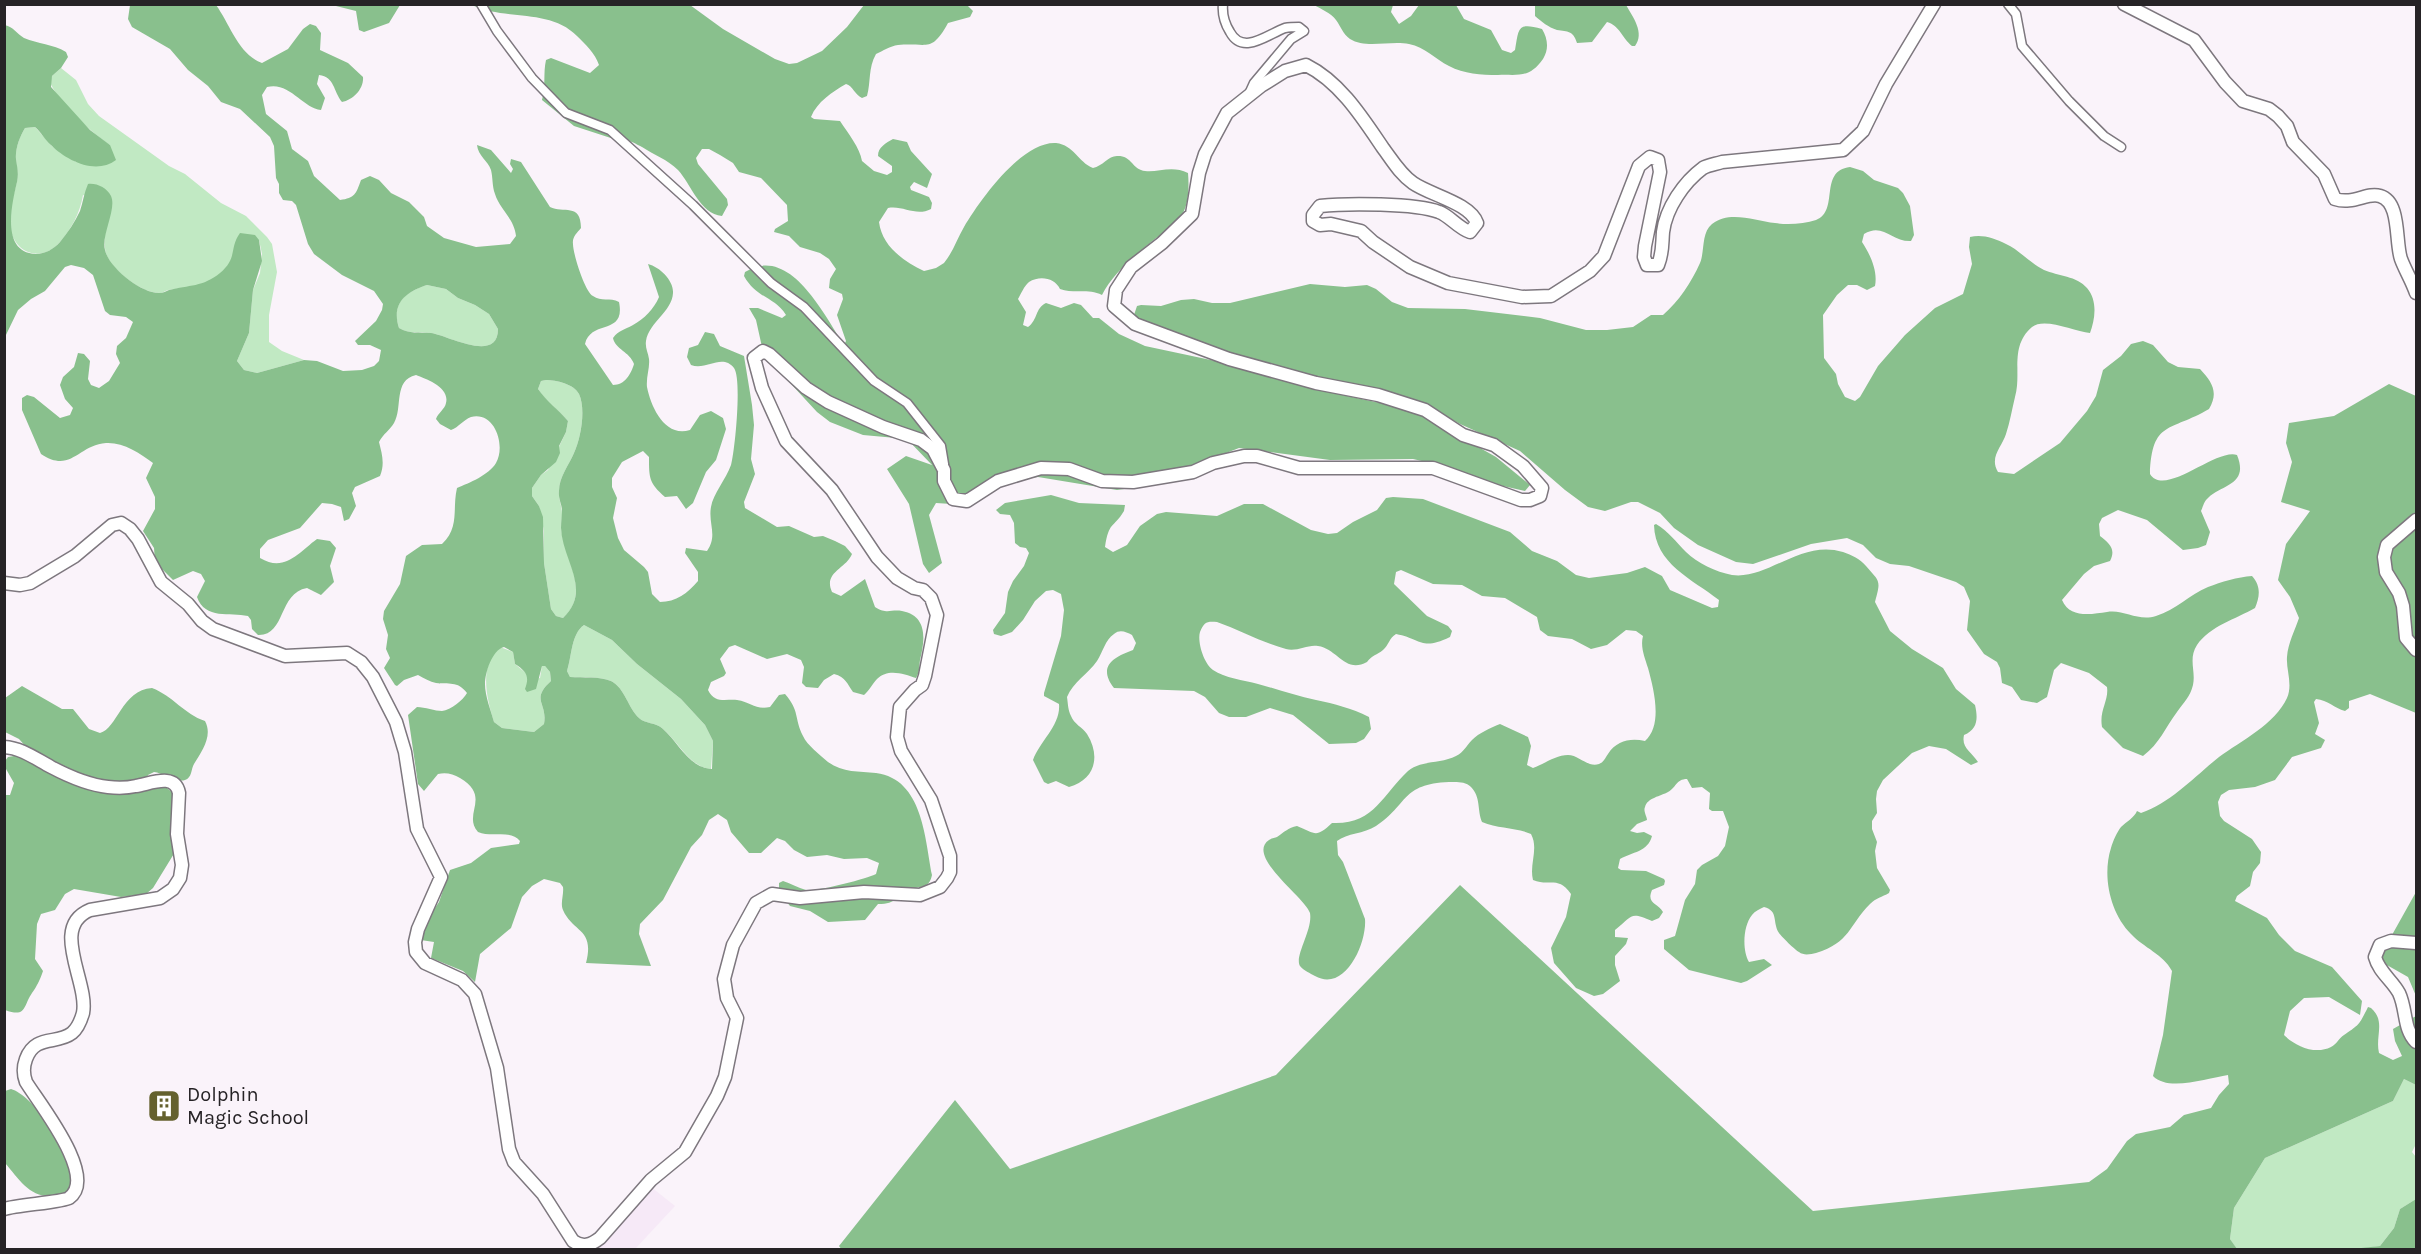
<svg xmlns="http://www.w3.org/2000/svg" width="2421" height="1254" viewBox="0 0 2421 1254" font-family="Karla,sans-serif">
<rect width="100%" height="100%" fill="#faf3fa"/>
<!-- built -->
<path fill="#f6e9f7" d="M 651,1187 L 675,1206 L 635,1249 L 596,1250 Z"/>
<!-- green -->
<g fill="#c1e9c3">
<path d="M 61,68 L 76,80 L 88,104 L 99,116 L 169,166 L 185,174 L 221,203 L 246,216 L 267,237 L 272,244 L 277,272 L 269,315 L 269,342 L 282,351 L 304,360 L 257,373 L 244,370 L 237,361 L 249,333 L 253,290 L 260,273 L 262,254 L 259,240 L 234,250 C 234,267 211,283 196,287 C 187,289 177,288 168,290 C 162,292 165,293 159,293 C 141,293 106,267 105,248 C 103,235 108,219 112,207 L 83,195 C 80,213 71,230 59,243 C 40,264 13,252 10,226 C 8,210 14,196 17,181 C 19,173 16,166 16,158 C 15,149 20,136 25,128 L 35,127 L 52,146 L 76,162 L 110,145 C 95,136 53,97 50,81 L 52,76 Z"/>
<path d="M 427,285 L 446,289 L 458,298 L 475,305 L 489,314 L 498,329 C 498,364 447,335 431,333 C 418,332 410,334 399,328 C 391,303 405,292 427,285 Z"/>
<path d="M 546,380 C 556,380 574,384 579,394 C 586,409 581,438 574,453 C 569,465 559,477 559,491 C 558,498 562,506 562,514 C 562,518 561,523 561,528 C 564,559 592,591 563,618 L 556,616 L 551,609 L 544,563 L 544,531 L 539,506 L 532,496 L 532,488 L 541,475 L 548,470 L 566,432 L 568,421 C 558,409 546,402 538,389 L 541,381 Z"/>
<path d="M 584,625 L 612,640 L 637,664 L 681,699 L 705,725 L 713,741 L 711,769 C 689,767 679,742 663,729 C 656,722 645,724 639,718 C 628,708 625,688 611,681 C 599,676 583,678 570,677 L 567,671 C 572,656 571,634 584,625 Z"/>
<path d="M 500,647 L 513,652 L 515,664 L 527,674 L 529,680 L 540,678 L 542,666 L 545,666 L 550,672 L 551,681 C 530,700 548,703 544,724 L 534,732 L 502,728 L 494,722 C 487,699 478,666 500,647 Z"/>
<path d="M 2404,1079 L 2416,1085 L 2416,1144 L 2412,1152 L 2416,1157 L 2416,1199 L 2400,1209 L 2394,1228 L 2380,1246 L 2352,1250 L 2237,1250 L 2230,1239 L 2234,1208 L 2265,1158 L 2393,1101 Z"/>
</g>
<!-- forest -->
<g fill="#89c08d" fill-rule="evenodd">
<path d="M 130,5 L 216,5 C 230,24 238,54 262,63 L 288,49 L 303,29 L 310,24 L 316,26 L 321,33 L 320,50 L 348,63 L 363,77 C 364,89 353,100 342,102 C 333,91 335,77 319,75 L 317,84 L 325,98 L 321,110 C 303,108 289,81 267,87 L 262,95 L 266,114 L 287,131 L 292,149 L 308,161 L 314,176 L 340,200 C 355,198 356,194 361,180 L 370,176 L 379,180 L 391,193 L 409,202 L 424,217 L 427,226 L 444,238 L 476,247 L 510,244 L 516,236 C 514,218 500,210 495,194 C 492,186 493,178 491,170 C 488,161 478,156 477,145 L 491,150 L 511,173 L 513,169 L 510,164 L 511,159 L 521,162 L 550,207 C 563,214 581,202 581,228 C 577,233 572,237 573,244 C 573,254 585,292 593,296 C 601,302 610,297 619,302 C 626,336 591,319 585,344 L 613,385 C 625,385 631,374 634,364 C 630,352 615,349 613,338 C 619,330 624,330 633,325 C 644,319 654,309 659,297 L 648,264 C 660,267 674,281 673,293 C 672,312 649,322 646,341 C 645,348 648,352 649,359 C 650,368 646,377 647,387 C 651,407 665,438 690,430 L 700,415 L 711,411 L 723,418 L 726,429 L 716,460 L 706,472 L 693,503 L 686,509 L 677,496 L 665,497 C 649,483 649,478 649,457 L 643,451 L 622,462 L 612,478 L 612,487 L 617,498 L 613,518 L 618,538 L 624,550 L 644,567 L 648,572 L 652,594 L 660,602 C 676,602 688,593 698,581 L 698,572 L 685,553 L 686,548 L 707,551 C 718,536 708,523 711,507 C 713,494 726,479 731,465 C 735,450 742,379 734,368 C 722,353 706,371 691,365 L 687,357 L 689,348 L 698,345 L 705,332 L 714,334 L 720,346 L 744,356 L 752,405 L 754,425 L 751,459 L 755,474 L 744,502 L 745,508 L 777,527 L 789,526 L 814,537 L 823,536 L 835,541 L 845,546 L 852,554 C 846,569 823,572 832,592 L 841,596 L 865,579 L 875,607 C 888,615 890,609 902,611 C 928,616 925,640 920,660 C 919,666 920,672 916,678 C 904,674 888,668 877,679 C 872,684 870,690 864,695 L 853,692 C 847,684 846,677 834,674 L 824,680 L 818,688 L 806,687 L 802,683 L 804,667 L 801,660 L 787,654 L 767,659 L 735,645 L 729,647 L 720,659 L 726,673 L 724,676 L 711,682 L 708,690 C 715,704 725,699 737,700 C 751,702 755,710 770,707 L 779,695 L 785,694 C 800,711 794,718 803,736 C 807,745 820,755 828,762 C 843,773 859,771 876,773 C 923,779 925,839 932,875 C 929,890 920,885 909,890 C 894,896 898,904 878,904 L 865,920 L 828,922 L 810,911 L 790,906 L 779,892 L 779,883 L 783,881 C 790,883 798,888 806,890 C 816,892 866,879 876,874 L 879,863 L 867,858 L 844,859 L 827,855 L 807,857 L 794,850 L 785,841 L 777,838 L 761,853 L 749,853 L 731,832 L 727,820 L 718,814 L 709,820 L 702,835 L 691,847 L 663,900 L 640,924 L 639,934 L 651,966 L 586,963 C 595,928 573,933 563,910 C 560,903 564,895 563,887 L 560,883 L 544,879 L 532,886 L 522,897 L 511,928 L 480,954 L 475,982 L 463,971 L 431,958 L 434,942 L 414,939 L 439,902 L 450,870 L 471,863 L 491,848 L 519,844 L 520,841 C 511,829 492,838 478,832 C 462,814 492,797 460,778 C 453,774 446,772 438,774 L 424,791 L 418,784 L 408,715 L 417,707 C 425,707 435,711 442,711 C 451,710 463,700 467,693 C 457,680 449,685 436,683 C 430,682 424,678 418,675 L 404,680 L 397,686 L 395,685 L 384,668 L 390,658 L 386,649 L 388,635 L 383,619 L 384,611 L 400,584 L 406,556 L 422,545 L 442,544 C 460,527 452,509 457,488 C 469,483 489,475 496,463 C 506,446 495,411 471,417 C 463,420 459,427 451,430 L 440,424 L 436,419 C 438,413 445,409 446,403 C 450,387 426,379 416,375 C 393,380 403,408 394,423 C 390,430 383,434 379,442 C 382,454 385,464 380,476 L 355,487 L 352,493 L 356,506 L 349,519 L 344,521 L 341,507 L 332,504 L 322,503 L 300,528 L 268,540 L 260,549 L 260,558 C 285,573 299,552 317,539 L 330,541 L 336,548 L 330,566 L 334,582 L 321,595 L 307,588 C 278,593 286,636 258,635 L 252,629 L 251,620 L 248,616 C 230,612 205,620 197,597 L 205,581 L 201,574 L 193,571 L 173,580 L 155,562 L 154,548 L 143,531 L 155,509 L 155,497 L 146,478 L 153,463 C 140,453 123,442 106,443 C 78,445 71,474 41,454 L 22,410 L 22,398 L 27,395 L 34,397 L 60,418 L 70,415 L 73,408 L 65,399 L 60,385 L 63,377 L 74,367 L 78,353 L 84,354 L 90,361 L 88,379 L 91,385 L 99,388 L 109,381 L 120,363 L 116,354 L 117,346 L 126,338 L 133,322 L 126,317 L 110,315 L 105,311 L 93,275 L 84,268 L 71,265 L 65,267 L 45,291 L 31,299 L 18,310 L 5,337 L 4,25 C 13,26 17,34 24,38 C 38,44 53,44 66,52 L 68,57 L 61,68 L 52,76 L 51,87 L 90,130 L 110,145 L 116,160 C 96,175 67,161 51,145 C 45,140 41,132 35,127 L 25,128 C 20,136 15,149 16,159 C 17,167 19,173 17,182 C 12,203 0,253 36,254 C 45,254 54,249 60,242 C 68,232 75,222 80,211 C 83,202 84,193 88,184 C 97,183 107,188 111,196 C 117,209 101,235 105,250 C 109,268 142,294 160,293 C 163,293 166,291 169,290 C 189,285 203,287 220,273 C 238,258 229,248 240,233 L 255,235 L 259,240 L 262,261 L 253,290 L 249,333 L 237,361 L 244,370 L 257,373 L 304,360 L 317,361 L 343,371 L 362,370 L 374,366 L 379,361 L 381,350 L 370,345 L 358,345 L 355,341 L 376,321 L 382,310 L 383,304 L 374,291 L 342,275 L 314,254 L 308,244 L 296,205 L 292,201 L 283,200 L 279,193 L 279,184 L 276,178 L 274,146 L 270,137 L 240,109 L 221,102 L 208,86 L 188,70 L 170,49 L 132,27 L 128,19 ZM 427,285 L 446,289 L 458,298 L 475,305 L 489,314 L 498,329 C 498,364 447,335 431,333 C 418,332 410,334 399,328 C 391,303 406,292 427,285 ZM 546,380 C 556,380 574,384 579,394 C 586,409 581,438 574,453 C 569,465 559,477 559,491 C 558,497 561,503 562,509 C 562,515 561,521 561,528 C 562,560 593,590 563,618 L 556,616 L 551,609 L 544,563 L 543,517 L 539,506 L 532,496 L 532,488 L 541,475 L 556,462 L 560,453 L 559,446 L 566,432 L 568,421 C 558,409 547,402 538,389 L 541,381 ZM 584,625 L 612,640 L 637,664 L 681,699 L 705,725 L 713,741 L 712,769 C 689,768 678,742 663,729 C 656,722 645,724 639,718 C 628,708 625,688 611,681 C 599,676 583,678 570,677 L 567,671 C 572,656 571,634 584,625 ZM 504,647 L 513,652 L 515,664 C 526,671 530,676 525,689 L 527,692 L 536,689 L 542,666 L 545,666 L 550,672 L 551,681 C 530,700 548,703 544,724 L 534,732 L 502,728 L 494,722 C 491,711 485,696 485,684 C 485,673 492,650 504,647 Z"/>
<path d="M 332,5 L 400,5 L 389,23 L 364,32 L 359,30 L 356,11 Z"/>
<path d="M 472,5 L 690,5 L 723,29 L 775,59 L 789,64 L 797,63 L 822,51 L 847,27 L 864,5 L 967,5 L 973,11 L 970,17 L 948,23 C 931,54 927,42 898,45 C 890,46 883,51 876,54 C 868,68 871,82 867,96 L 862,98 C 855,95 853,86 846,84 C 832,92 817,102 811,117 L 814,119 L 840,121 C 848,133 860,148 862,161 L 874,171 L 887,175 L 892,172 L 892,166 L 878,156 C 878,147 886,143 893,139 L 907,142 L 911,151 L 932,174 L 927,188 L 914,182 L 910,187 L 911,190 L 929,197 L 932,203 L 931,209 C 916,217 903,205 888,208 L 879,222 C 882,246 903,261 924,271 L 936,268 L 944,263 C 953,252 957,239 964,227 C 980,200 1022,141 1056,143 C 1074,145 1078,162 1093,168 C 1103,166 1109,155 1118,156 C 1131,156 1132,167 1141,170 C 1154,175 1170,164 1188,173 C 1189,185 1189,200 1184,211 C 1175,226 1162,233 1150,243 C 1132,258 1112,275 1102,295 C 1088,288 1074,294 1060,289 C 1055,278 1040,275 1029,282 C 1024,286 1021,294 1018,299 L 1026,312 L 1023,325 L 1028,327 C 1038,320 1035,308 1046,303 L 1061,308 L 1074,303 L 1081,305 L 1093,318 L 1099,318 L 1119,334 L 1145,346 L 1239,366 L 1324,391 L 1399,407 L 1420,414 L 1496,457 L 1530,485 L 1525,491 L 1481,481 L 1448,467 L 1413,459 L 1330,460 L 1239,448 L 1139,487 L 1117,490 L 1038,477 L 1009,481 L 967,505 L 936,503 L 929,515 L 942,563 L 929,573 L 923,564 L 909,504 L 887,469 L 906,456 L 932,465 L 907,439 L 863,435 L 830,422 L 817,412 L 780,372 L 762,347 L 756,320 L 749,308 L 758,308 L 782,318 L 786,315 C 775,297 756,298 744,276 L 745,272 C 790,244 824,315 844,345 L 846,341 L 837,315 L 843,299 L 842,294 L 829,288 L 830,279 L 836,269 L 829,259 L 820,253 L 800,247 L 789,236 L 774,232 L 775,229 L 788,221 L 787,205 L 761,178 L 739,172 L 733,163 L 720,155 L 709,149 L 702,149 L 696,158 L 698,164 L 727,199 L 728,205 L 722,216 C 700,214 691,184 678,170 C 667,159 654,155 642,147 C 634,143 629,139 620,141 L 574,126 L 542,100 C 546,86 543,73 546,60 L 551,58 L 590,73 L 599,65 C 595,53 585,44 577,36 C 550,8 505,21 472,5 Z"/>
<path d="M 1314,5 L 1393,5 L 1391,12 L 1399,24 L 1411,16 L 1419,5 L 1456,5 L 1464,19 L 1491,30 L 1502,50 L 1511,53 L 1515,50 C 1519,28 1517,22 1542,29 C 1548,39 1549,49 1543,59 C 1529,79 1518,74 1498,75 C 1481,75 1464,74 1449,66 C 1435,59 1425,47 1409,44 C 1391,40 1366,49 1350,39 C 1343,34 1341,27 1336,20 C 1331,13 1321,9 1314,5 Z"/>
<path d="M 1535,5 L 1626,5 C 1633,17 1645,33 1635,46 L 1632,46 C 1622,38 1620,26 1607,22 L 1592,42 L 1577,43 C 1573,30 1568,32 1557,30 C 1548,27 1542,22 1535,16 Z"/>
<path d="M 1850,167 L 1863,171 L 1874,180 L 1898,188 L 1903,193 L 1910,206 L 1914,235 L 1911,241 C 1892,242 1883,222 1864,234 L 1862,242 C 1870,254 1878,271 1875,286 L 1867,290 L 1857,285 L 1848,285 L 1837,295 L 1823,315 L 1824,358 L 1836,374 L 1838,384 L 1845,397 L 1855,401 L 1860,397 L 1878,366 L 1905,335 L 1935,308 L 1963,294 L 1972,264 L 1969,247 L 1970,237 C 1982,234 1994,238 2006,244 C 2018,249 2030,263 2044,270 C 2058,276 2077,276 2087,288 C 2098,301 2095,319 2090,333 C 2074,331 2044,317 2032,327 C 2009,347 2022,373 2015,397 C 2012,409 2010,422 2006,434 C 2002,447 1989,457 1998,472 L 2014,474 L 2060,443 L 2087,411 L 2096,396 L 2103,370 L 2121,356 L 2131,344 L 2143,341 L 2153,345 L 2168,362 L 2178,367 L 2200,369 C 2212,382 2219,392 2209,409 C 2170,432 2152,420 2150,474 C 2165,498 2216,448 2237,455 C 2249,485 2223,484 2208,498 C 2204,501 2203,507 2201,511 L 2210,532 L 2206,545 L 2198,548 L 2183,550 L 2147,520 L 2118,510 L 2102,518 L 2099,524 L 2100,536 C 2110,544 2116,549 2110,561 L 2094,566 L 2084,574 L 2062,600 C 2070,619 2092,614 2107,612 C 2124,609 2138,622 2156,616 C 2176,610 2189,595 2208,587 C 2221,582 2238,577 2252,576 C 2261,586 2260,596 2255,608 C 2236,619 2210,626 2197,645 C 2188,659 2196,671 2193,685 C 2190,697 2184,702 2177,712 C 2165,728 2160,743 2143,756 L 2123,748 L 2102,727 C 2099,710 2109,701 2107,687 L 2089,673 L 2061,663 L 2054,670 L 2047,697 L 2037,703 L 2021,700 L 2012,687 L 2002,683 L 2000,668 L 1997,662 L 1984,654 L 1967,630 L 1970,601 L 1964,587 L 1956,582 L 1909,566 L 1890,564 L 1876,558 L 1863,545 L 1847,538 L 1811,544 L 1753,564 L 1736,562 L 1698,545 L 1674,528 L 1660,513 L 1638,502 L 1631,502 L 1605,511 L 1588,507 L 1565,490 L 1520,451 L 1460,424 L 1435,410 L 1151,336 L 1134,315 L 1137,306 L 1141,305 L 1161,306 L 1181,300 L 1194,299 L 1212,303 L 1230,303 L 1310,284 L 1345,287 L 1367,285 L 1376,289 L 1392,302 L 1408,308 L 1465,309 L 1540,318 L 1586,330 L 1607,330 L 1633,327 L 1651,315 L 1663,315 C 1679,301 1691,283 1700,263 C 1705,251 1701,233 1712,224 C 1730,210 1755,221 1775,223 C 1787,225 1804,224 1816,220 C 1840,211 1818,171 1850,167 Z"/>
<path d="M 2389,384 L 2416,396 L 2416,713 L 2370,694 L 2349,701 L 2349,708 L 2345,711 C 2334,708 2328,700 2316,699 L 2314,702 L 2319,723 L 2315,734 L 2325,740 L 2321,748 L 2292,757 L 2275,780 L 2255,787 L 2229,790 L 2221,795 L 2218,802 L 2220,816 L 2224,821 L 2252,839 L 2261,852 L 2260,863 L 2253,872 L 2250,886 L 2237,896 L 2235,901 L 2267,918 L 2279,935 L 2295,951 L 2332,967 L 2362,1001 L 2360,1015 L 2329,997 L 2304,998 L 2290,1011 L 2284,1035 C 2295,1046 2315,1055 2331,1047 C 2337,1044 2339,1038 2344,1035 C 2360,1024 2359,1025 2368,1007 L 2371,1008 C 2386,1021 2375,1036 2379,1053 L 2393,1060 L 2402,1056 L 2395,1041 L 2393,1029 L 2416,1016 L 2416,1085 L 2404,1079 L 2393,1101 L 2265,1158 L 2234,1208 L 2230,1239 L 2237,1249 L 842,1250 L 839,1246 L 955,1100 L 1010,1169 L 1276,1075 L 1460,885 L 1813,1211 L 2089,1182 L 2107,1169 L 2127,1141 L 2136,1134 L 2170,1127 L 2184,1115 L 2211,1108 L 2219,1095 L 2229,1084 L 2228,1075 C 2208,1078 2168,1092 2153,1076 L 2163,1035 L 2172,971 C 2163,954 2144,948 2131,934 C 2110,913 2102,876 2111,848 C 2113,841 2117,832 2121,827 C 2127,821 2134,818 2137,811 L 2141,813 C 2172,802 2194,777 2219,757 C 2241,741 2275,724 2287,698 C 2293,684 2286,670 2287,657 C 2288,643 2295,630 2299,618 L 2290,597 L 2278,580 L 2286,544 L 2310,511 L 2281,502 L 2292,462 L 2286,443 L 2289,423 L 2334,416 Z"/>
<path d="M 1051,495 L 1079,503 L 1125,505 L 1124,511 C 1113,529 1109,521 1105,547 L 1113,552 L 1127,545 L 1140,526 L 1157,514 L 1166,512 L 1217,516 L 1244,504 L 1263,504 L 1311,530 L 1328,534 L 1337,533 L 1353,522 L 1377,510 L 1386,498 L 1393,497 L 1423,499 L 1510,532 L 1532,551 L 1557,561 L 1576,575 L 1589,578 L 1627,573 L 1645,567 L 1662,576 L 1670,590 L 1712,608 L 1718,607 L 1719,600 C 1692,579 1655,564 1654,525 L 1656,524 C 1669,532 1676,542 1686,552 C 1697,563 1716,572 1732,575 C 1768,580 1801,539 1843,552 C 1852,555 1860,559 1866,566 C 1880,582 1881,580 1875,602 L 1890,631 L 1912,649 L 1943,668 L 1956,689 L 1975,705 C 1978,718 1978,729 1964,735 C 1961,748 1972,752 1978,762 L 1971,765 L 1946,749 L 1929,746 L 1912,753 L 1883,780 L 1877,791 L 1876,799 L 1877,813 L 1872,821 L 1872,829 L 1877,842 L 1875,851 L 1877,868 L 1890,890 L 1889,893 C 1882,897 1876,898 1870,904 C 1848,926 1851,942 1816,953 C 1811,954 1804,956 1799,952 C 1795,950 1781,936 1779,933 C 1772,922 1779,911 1764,907 C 1760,909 1755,911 1752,915 C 1743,926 1742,950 1749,962 L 1764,959 L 1772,965 L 1747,981 L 1741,983 L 1689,970 L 1664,949 L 1664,940 L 1675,936 L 1685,900 L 1695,884 L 1697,870 L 1702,865 L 1718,856 L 1725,846 L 1729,827 L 1723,811 L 1712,811 L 1709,809 L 1710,793 L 1702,787 L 1692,788 L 1687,779 C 1676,779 1676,788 1668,792 C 1661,796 1647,798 1645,807 C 1643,811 1647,817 1647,820 L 1637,824 L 1630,831 L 1637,833 L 1644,832 L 1652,836 C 1648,852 1632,852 1620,859 L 1618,868 L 1621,870 L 1646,871 L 1664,879 L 1665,881 L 1664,885 L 1652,890 C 1646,904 1658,903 1663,912 L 1659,918 L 1652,921 C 1629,911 1633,916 1615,930 L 1615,937 L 1628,938 L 1626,944 L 1615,956 L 1615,965 L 1620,981 L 1603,994 L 1594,996 L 1576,988 L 1554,963 L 1551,948 L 1566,917 L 1571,894 C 1558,875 1549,887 1533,880 C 1529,864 1539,849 1531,834 C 1515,827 1498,829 1482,822 C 1477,810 1481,797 1471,787 C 1465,781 1456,782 1449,782 C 1401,784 1409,804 1376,826 C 1364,834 1347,833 1337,841 L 1338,855 L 1343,862 L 1365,919 C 1367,943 1345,993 1315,976 C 1310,973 1304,971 1300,966 C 1294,956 1313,930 1310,913 C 1306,898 1245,856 1269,840 C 1271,838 1275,838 1277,837 C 1284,832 1288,828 1297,826 C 1316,834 1316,838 1332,823 C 1374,825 1382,795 1408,771 C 1421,760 1441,764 1456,756 C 1464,752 1466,746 1472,740 C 1479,733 1490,728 1500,724 L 1528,737 L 1531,746 L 1527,765 L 1533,768 C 1544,764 1556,755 1568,755 C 1579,755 1588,768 1599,764 C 1604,762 1605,758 1608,754 C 1617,740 1631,738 1645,741 C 1663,725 1654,690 1648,668 C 1645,658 1640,647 1643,636 L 1636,631 L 1626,630 L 1607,645 L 1591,649 L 1572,639 L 1548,636 L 1540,630 L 1537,617 L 1505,598 L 1482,596 L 1462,585 L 1433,584 L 1401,570 L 1396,572 L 1394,584 L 1427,616 L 1448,626 L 1452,631 L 1450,637 C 1421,651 1422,639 1396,634 C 1389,638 1389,645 1383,650 C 1377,655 1372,655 1367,662 C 1345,674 1338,649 1318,646 C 1308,644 1297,652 1286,649 C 1263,643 1240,630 1217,622 C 1207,621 1204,622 1200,632 C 1197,642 1204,664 1213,670 C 1225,678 1243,680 1258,684 C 1277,689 1296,696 1316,700 C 1335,704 1351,708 1369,717 L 1371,729 L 1364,739 L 1356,743 L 1329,744 L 1293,715 L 1270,708 L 1246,717 L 1229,717 L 1219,713 L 1205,697 L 1194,691 L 1114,688 C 1097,666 1114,657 1133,650 L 1136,643 L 1132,635 C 1126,632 1120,629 1114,634 C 1105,640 1103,652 1097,661 C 1088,674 1073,682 1067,697 C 1068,704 1068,710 1071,716 C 1074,724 1082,727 1087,734 C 1101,756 1095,780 1069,787 L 1056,781 L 1048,784 L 1044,782 L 1033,760 C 1040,741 1061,725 1059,704 L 1044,696 L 1044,693 L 1061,636 L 1064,610 L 1061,594 L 1053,590 L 1046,591 L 1035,601 L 1023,620 L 1012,632 L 1001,636 L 994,634 L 993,630 L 1005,613 L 1008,592 L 1013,581 L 1024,566 L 1029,553 L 1026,548 L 1020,547 L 1015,543 L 1014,523 L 1010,515 L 1000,514 L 996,510 L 1005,503 Z"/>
<path d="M 22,686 L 62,709 L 73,709 L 89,729 L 100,733 C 117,729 122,690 152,688 C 173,696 184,714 205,721 C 213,736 202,751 194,764 C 191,769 192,778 185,780 C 176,783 163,773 154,772 L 148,775 L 145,783 L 167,788 L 174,794 L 175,852 L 153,888 L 146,894 L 121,897 L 74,889 L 65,894 L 55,910 L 41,914 L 37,924 L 35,959 L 43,971 C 40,980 37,986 32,993 C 23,1006 27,1018 5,1010 L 4,795 L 10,795 L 14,783 L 6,769 L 5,761 L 8,757 L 20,755 L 28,749 L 19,739 L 5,732 L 5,698 Z"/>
<path d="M 2416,892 L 2416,996 L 2408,977 L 2378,960 Z"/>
<path d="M 11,1089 C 32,1095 68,1145 71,1167 C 72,1173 71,1180 71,1186 C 67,1193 63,1194 55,1196 C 30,1199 19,1179 5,1163 L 5,1091 Z"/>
<path d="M 2416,1199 L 2416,1249 L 2352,1249 L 2380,1246 L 2394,1228 L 2400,1209 Z"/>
</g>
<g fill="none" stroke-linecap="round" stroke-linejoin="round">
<defs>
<g id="street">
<path d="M 481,4 L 497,31 L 532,78 L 566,113 L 610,130 L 693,205 L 771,283 L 804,307 L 874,381 L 907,403 L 941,446 L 944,464"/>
<path d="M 1223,4 C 1222,14 1225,24 1230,32 C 1243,56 1268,34 1285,28 C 1290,27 1294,27 1299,27 L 1304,31 L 1291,39 L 1254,83 L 1249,94"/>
<path d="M 2008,4 L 2016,14 L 2022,46 L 2069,101 L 2104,136 L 2121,147"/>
</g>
<g id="secondary">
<path d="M 2124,4 L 2194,40 L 2225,82 L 2243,101 L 2269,109 L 2278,116 L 2287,126 L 2293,142 L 2324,174 L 2335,199 C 2353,205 2367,192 2380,196 C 2401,202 2395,242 2401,259 C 2405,270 2412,281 2416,293"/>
<path d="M 2416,520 L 2387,545 L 2384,557 L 2386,572 L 2399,593 L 2403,606 L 2406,638 L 2416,650"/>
<path d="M 4,583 L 20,585 L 30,583 L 75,556 L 112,525 L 121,523 L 130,529 L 138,539 L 161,582 L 188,604 L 202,621 L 213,629 L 285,656 L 347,653 L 361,662 L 373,677 L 396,722 L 405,752 L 417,829 L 441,877 L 418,929 L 415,942 L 416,952 L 425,963 L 462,980 L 475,994 L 497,1068 L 509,1149 L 514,1162 L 543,1194 L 573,1241 C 583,1248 591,1245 600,1238 L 651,1180 L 685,1152 L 717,1096 L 725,1077 L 737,1018 L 727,998 L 724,979 L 733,945 L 756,903 L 772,894 L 800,898 L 864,892 L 920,895 L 940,887 L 947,878 L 950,872 L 950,856 L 931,800 L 901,751 L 897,737 L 900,707 L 915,690 L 922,685 L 925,676 L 937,615 L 931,598 L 923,590 L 914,588 L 897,578 L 877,557 L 832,490 L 786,441 L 762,388 L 754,358 L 763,351 L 769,354 L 806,388 L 828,402 L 883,427 L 921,440 L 933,449 L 944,470 L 944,481 L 953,499 L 967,501 L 998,481 L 1041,468 L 1069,469 L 1102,481 L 1133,482 L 1193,472 L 1213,463 L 1244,456 L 1257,456 L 1299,468 L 1433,468 L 1521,500 L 1530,500 L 1540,496 L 1542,488 L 1523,466 L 1494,445 L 1463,435 L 1425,410 L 1378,395 L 1316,383 L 1229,359 L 1135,324 L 1114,306 L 1116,290 L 1131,267 L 1162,243 L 1192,214 L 1199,173 L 1205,154 L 1227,113 L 1261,86 L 1285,71 L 1306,65 C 1340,82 1362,117 1383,148 C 1392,160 1400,174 1413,183 C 1430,195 1470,203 1477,223 L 1470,232 C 1458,228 1450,216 1439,212 C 1416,203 1346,203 1320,206 L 1313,215 L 1313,221 L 1320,225 L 1331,224 L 1361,231 L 1373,242 L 1410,267 L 1448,283 L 1522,297 L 1551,296 L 1590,271 L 1604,256 L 1639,166 L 1650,157 L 1658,160 L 1660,172 L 1645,246 L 1644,257 L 1647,265 L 1658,265 C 1663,253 1662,244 1663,232 C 1666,208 1684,182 1703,168 C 1708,165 1716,164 1722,162 L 1843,150 L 1863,131 L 1886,84 L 1934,4"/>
<path d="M 4,747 C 22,748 36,759 51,767 C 68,776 88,785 108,787 C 117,788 127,788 136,786 C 150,784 175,772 179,793 L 177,834 L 182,865 L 180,878 L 173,889 L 160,898 L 90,910 C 49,927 89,982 83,1013 C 81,1020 78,1028 72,1033 C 57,1045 35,1034 26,1059 C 23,1067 23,1074 26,1082 C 38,1102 99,1177 69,1198 C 63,1202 17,1205 4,1209"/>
<path d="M 2416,943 L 2391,941 L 2380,945 L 2375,957 C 2379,972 2392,980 2399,993 C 2407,1010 2403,1029 2416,1042"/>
</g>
</defs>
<!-- street casing -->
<use href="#street" stroke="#7d777e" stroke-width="11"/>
<!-- secondary casing -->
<use href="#secondary" stroke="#7d777e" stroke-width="15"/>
<!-- street -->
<use href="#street" stroke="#fff" stroke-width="8"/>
<!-- secondary -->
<use href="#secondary" stroke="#fff" stroke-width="12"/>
</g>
<!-- icons -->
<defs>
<symbol id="building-square" viewBox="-11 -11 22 22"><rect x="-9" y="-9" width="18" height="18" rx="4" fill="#64612e" stroke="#faf3fa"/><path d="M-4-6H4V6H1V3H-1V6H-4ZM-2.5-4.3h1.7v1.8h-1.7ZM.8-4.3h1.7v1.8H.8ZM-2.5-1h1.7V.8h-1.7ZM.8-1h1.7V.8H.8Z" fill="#fff"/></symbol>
</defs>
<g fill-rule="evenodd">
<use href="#building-square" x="145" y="1087" width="38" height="38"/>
</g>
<g text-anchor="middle" stroke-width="4.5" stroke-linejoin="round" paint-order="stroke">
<!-- poi labels -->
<g font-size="20" fill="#262326" stroke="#faf3fa" text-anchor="start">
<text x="187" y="1101">Dolphin<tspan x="187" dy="23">Magic School</tspan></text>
</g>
</g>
<!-- border -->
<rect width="2421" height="1254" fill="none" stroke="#262326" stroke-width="12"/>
</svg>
